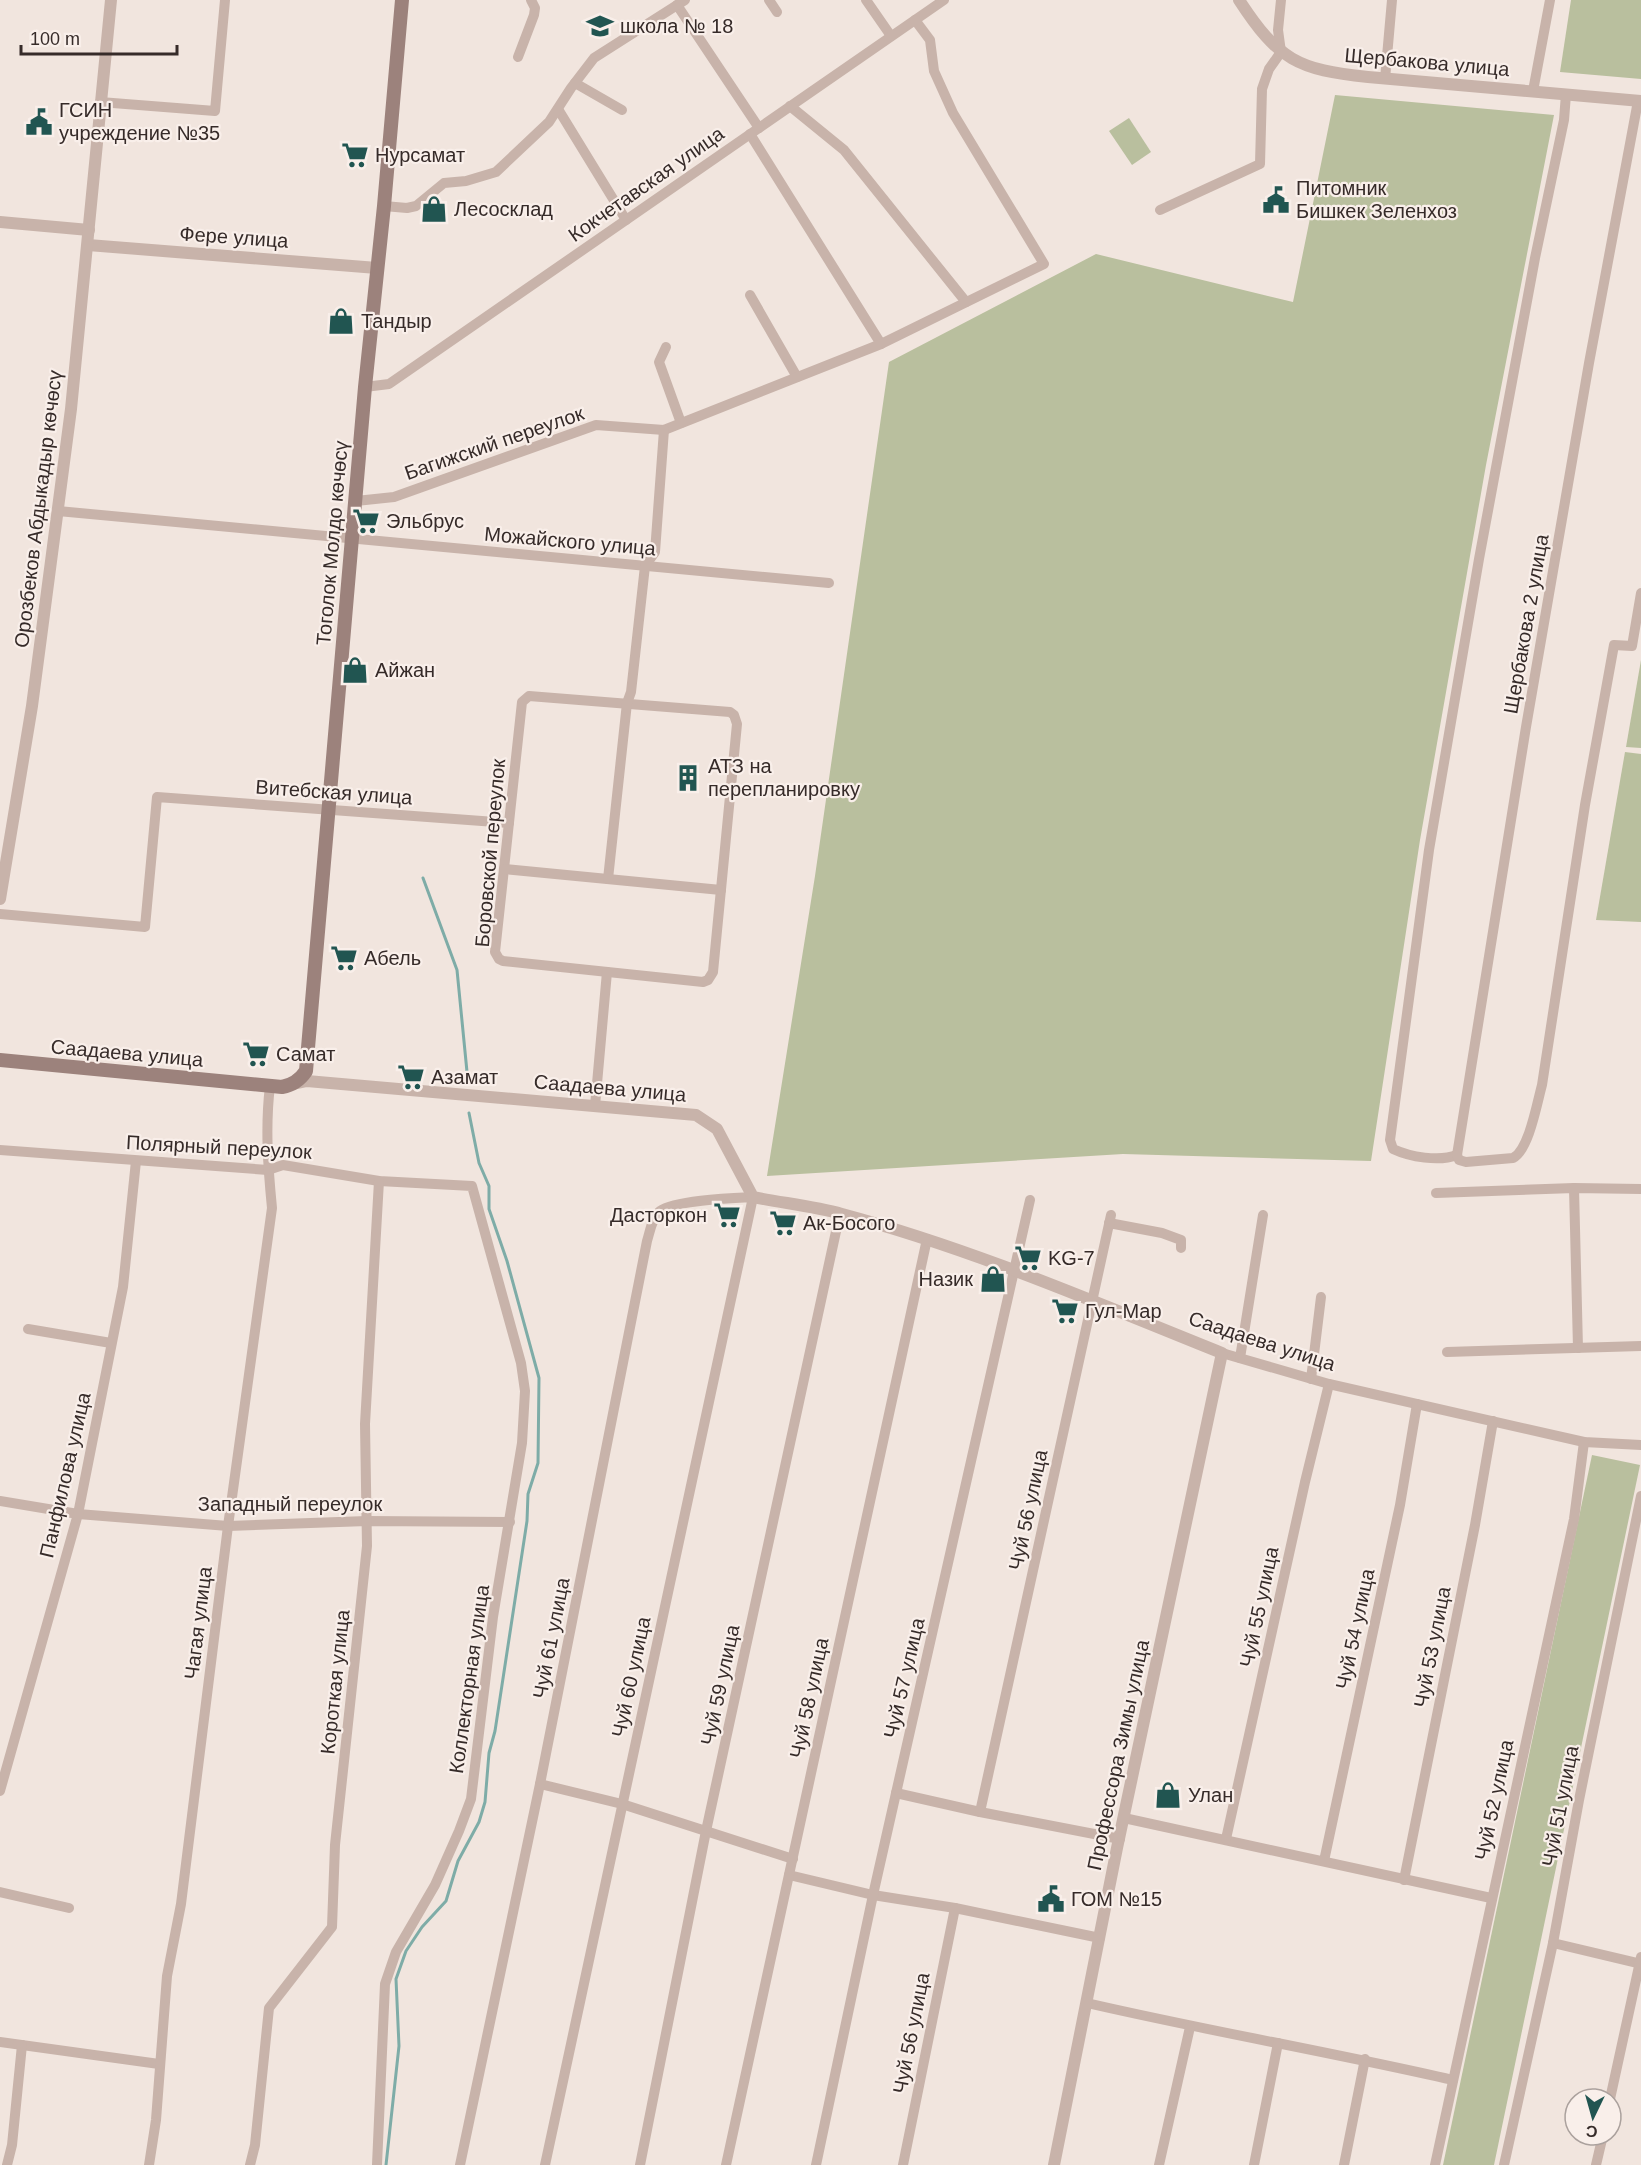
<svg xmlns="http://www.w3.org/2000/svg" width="1641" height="2165" viewBox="0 0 1641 2165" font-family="Arial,sans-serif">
<rect width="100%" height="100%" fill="#f1e5de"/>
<!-- green -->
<g fill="#b9bf9e">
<path d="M 1571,0 L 1641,0 L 1641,79 L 1560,72 Z"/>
<path d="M 1335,95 L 1554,115 L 1486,465 L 1420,840 L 1371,1161 L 1123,1154 L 767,1176 L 815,876 L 889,362 L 1096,254 L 1293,302 Z"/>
<path d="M 1129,118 L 1151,152 L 1132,165 L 1109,131 Z"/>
<path d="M 1641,660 L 1641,748 L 1626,747 Z"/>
<path d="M 1625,752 L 1641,754 L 1641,922 L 1596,920 Z"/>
<path d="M 1592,1455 L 1640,1465 L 1494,2165 L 1443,2165 Z"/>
</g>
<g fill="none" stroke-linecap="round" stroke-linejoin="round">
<!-- stream -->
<g stroke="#7eaca7" stroke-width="3">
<path d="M 423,878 L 457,970 L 468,1082"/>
<path d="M 386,2165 L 399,2046 L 396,1979 L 406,1951 L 422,1927 L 446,1901 L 458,1861 L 479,1822 L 485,1802 L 489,1753 L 495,1731 L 527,1521 L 528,1494 L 538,1463 L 539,1378 L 507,1261 L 489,1209 L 489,1186 L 479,1163 L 469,1113"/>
</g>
<!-- minor -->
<g stroke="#c8b3aa" stroke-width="10">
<path d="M 769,0 L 777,12"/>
<path d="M 866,0 L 891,36"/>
<path d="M 677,5 L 759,128"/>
<path d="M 518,57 L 534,15 L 535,8 L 531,0"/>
<path d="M 1385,79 L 1392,0"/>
<path d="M 575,83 L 622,110"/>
<path d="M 1533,91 L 1550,0"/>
<path d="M 100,102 L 215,111 L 225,0"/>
<path d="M 790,106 L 844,150 L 966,302"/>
<path d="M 558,109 L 626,220"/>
<path d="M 750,134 L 881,344"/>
<path d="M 384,206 L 407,208 L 416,206 L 444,183 L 466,181 L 496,172 L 549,122 L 571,88 L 594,58 L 685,0"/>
<path d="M 1160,210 L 1260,164 L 1262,89 L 1269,69 L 1281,52 L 1278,30 L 1281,0"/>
<path d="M 750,295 L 797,377"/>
<path d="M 666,347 L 659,362 L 681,423"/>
<path d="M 365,387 L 389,384 L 944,0"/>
<path d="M 356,501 L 394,497 L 596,425 L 664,430 L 881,344 L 1044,264 L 953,113 L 934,71 L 930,40 L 915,20"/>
<path d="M 58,511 L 829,583"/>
<path d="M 529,696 L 730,712 L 734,715 L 737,724 L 713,972 L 708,980 L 703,982 L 503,961 L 499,959 L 495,952 L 522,702 Z"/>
<path d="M 504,869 L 721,890"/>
<path d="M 608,879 L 627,703 L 631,692 L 645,566 L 655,552 L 664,430"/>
<path d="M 0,914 L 145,927 L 157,797 L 509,823"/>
<path d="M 595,1106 L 607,972"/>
<path d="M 0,1150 L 268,1170 L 283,1165 L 379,1181 L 472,1186 L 521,1363 L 525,1391 L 522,1443 L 493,1617 L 471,1799 L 459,1831 L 435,1885 L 396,1952 L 385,1984 L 377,2165"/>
<path d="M 1457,1155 C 1439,1162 1410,1157 1393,1149 L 1390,1140 L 1429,850 L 1479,559 L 1535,258 L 1564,120 L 1566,94"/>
<path d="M 1457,1155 L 1526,727 L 1589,363 L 1638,101"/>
<path d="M 1457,1155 L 1459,1160 L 1466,1162 L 1513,1158 C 1529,1150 1537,1103 1542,1085 L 1585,805 L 1614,645 L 1632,646 L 1641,593"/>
<path d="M 1574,1188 L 1578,1348"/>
<path d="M 1436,1193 L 1574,1188 L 1641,1189"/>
<path d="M 1109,1223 L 1162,1233 L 1181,1240 L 1181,1248"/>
<path d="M 28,1329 L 111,1343"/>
<path d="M 1447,1352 L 1641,1346"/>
<path d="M 1222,1353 L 1329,1384 L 1584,1442 L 1641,1445"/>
<path d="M 1240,1358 L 1263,1215"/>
<path d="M 1311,1379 L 1321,1297"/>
<path d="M 0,1501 L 78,1514 L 228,1526 L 367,1521 L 510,1522"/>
<path d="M 540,1784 L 622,1804 L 793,1859"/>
<path d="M 0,1791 L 78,1514 L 123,1287 L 136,1161"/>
<path d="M 896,1793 L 980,1812 L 1120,1839"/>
<path d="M 980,1812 L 1111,1215"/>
<path d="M 1124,1818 L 1491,1898"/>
<path d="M 1226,1839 L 1305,1482 L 1329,1384"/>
<path d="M 1324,1861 L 1400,1505 L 1417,1404"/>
<path d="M 789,1875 L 873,1895 L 955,1908 L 1100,1938"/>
<path d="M 1404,1880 L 1475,1525 L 1493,1421"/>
<path d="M 0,1892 L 69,1908"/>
<path d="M 1553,1943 L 1641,1964"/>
<path d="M 1087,2003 C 1208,2031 1331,2052 1453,2080"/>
<path d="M 0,2042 L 159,2064"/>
<path d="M 1610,2099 L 1641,1957"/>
<path d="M 7,2165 L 12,2145 L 22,2045"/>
<path d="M 149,2165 L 156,2120 L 167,1976 L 181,1904 L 228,1526 L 272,1208 C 268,1167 265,1127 270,1086"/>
<path d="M 250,2165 L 255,2145 L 269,2008 L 332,1927 L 335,1845 L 367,1546 L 365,1424 L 379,1181"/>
<path d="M 460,2165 L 540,1784 L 647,1241 C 650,1232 652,1217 660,1211 C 675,1200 733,1198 753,1197 L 545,2165"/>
<path d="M 640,2165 L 706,1831 L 840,1213"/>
<path d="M 726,2165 L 927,1239"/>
<path d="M 816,2165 L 873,1895 L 1030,1200"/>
<path d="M 903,2165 L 955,1908"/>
<path d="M 1159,2165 L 1190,2027"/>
<path d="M 1254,2165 L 1278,2043"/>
<path d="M 1344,2165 L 1365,2059"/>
<path d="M 1435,2165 L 1574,1519 L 1584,1442"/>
<path d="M 1504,2165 L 1553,1943 L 1579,1800 L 1641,1496"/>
<path d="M 1596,2165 L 1603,2135"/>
</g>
<!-- tertiary -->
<g stroke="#c8b3aa" stroke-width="12">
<path d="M 1239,0 C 1278,60 1298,70 1368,77 L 1641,101"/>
<path d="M 0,222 L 89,230"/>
<path d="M 88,245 L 377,268"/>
<path d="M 0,899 L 32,706 L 71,409 L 111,0"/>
<path d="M 293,1084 L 307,1081 L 696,1115 L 717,1129 L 753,1197 C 782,1203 813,1206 842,1214 C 973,1249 1097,1303 1222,1353 L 1117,1848 L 1054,2165"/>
</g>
<!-- secondary -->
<path stroke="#9c827c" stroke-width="14" d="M 0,1060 L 282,1087 C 293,1085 300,1080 306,1071 L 365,387 L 384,206 L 402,0"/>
</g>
<!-- icons -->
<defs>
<symbol id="school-bare" viewBox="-9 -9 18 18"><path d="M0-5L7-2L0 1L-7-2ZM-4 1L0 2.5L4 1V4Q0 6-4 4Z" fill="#215551" stroke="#f9efea" stroke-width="2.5" paint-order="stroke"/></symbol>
<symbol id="civic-bare" viewBox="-9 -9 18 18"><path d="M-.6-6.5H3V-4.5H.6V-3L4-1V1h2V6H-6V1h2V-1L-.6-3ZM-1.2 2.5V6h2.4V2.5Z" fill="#215551" stroke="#f9efea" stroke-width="2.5" paint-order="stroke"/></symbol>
<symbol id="supermarket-bare" viewBox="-9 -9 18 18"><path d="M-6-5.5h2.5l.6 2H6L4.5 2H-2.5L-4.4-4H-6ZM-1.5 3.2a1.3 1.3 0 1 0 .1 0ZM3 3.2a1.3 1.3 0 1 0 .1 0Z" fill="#215551" stroke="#f9efea" stroke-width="2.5" paint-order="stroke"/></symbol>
<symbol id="shop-bare" viewBox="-9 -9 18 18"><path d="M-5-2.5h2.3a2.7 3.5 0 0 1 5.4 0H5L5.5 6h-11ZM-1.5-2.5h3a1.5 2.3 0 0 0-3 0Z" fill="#215551" stroke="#f9efea" stroke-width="2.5" paint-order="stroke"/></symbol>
<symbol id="building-bare" viewBox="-9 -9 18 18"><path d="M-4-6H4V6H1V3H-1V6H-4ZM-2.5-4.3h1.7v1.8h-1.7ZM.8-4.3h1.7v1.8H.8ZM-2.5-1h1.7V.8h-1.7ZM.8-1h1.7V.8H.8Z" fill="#215551" stroke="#f9efea" stroke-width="2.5" paint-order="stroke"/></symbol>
</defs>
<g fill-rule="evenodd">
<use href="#school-bare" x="581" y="7" width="38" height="38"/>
<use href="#civic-bare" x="20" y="103" width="38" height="38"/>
<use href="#supermarket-bare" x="336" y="136" width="38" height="38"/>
<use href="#civic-bare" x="1257" y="181" width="38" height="38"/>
<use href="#shop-bare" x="415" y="190" width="38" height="38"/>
<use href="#shop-bare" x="322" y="302" width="38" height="38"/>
<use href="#supermarket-bare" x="347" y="502" width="38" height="38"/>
<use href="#shop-bare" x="336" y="651" width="38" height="38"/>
<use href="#building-bare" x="669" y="759" width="38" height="38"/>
<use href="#supermarket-bare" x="325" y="939" width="38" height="38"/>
<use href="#supermarket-bare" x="237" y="1035" width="38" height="38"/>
<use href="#supermarket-bare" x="392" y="1058" width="38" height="38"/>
<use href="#supermarket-bare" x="708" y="1196" width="38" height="38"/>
<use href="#supermarket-bare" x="764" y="1204" width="38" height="38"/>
<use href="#supermarket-bare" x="1009" y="1239" width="38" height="38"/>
<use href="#shop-bare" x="974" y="1260" width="38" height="38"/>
<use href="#supermarket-bare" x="1046" y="1292" width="38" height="38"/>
<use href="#shop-bare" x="1149" y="1776" width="38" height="38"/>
<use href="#civic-bare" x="1032" y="1880" width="38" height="38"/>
</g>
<g text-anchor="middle" stroke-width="4.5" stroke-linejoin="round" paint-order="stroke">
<!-- poi labels -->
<g font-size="20" fill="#362b29" stroke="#f9efea" text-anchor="start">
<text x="620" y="33">школа № 18</text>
<text x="59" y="117">ГСИН<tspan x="59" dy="23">учреждение №35</tspan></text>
<text x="375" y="162">Нурсамат</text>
<text x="1296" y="195">Питомник<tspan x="1296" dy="23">Бишкек Зеленхоз</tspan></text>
<text x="454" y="216">Лесосклад</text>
<text x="361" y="328">Тандыр</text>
<text x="386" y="528">Эльбрус</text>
<text x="375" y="677">Айжан</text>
<text x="708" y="773">АТЗ на<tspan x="708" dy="23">перепланировку</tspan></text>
<text x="364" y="965">Абель</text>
<text x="276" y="1061">Самат</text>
<text x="431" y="1084">Азамат</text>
<text x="707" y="1222" text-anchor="end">Дасторкон</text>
<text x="803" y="1230">Ак-Босого</text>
<text x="1048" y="1265">KG-7</text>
<text x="973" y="1286" text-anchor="end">Назик</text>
<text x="1085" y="1318">Гул-Мар</text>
<text x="1188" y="1802">Улан</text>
<text x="1071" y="1906">ГОМ №15</text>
</g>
<!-- street labels -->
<g font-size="20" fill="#362b29" stroke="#f9efea">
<text transform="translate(1427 62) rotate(5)" y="7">Щербакова улица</text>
<text transform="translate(646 184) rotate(-35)" y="7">Кокчетавская улица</text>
<text transform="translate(234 237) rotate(4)" y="7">Фере улица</text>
<text transform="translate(494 443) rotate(-19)" y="7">Багижский переулок</text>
<text transform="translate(38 509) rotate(-83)" y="7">Орозбеков Абдыкадыр көчөсү</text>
<text transform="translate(570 541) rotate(5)" y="7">Можайского улица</text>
<text transform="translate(332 543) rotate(-85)" y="7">Тоголок Молдо көчөсү</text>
<text transform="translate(1526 624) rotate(-80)" y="7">Щербакова 2 улица</text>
<text transform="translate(334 792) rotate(4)" y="7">Витебская улица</text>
<text transform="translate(490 853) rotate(-85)" y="7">Боровской переулок</text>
<text transform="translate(127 1053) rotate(5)" y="7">Саадаева улица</text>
<text transform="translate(610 1088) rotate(5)" y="7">Саадаева улица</text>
<text transform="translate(219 1147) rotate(3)" y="7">Полярный переулок</text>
<text transform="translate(1262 1341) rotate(18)" y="7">Саадаева улица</text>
<text transform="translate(65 1475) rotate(-77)" y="7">Панфилова улица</text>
<text x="290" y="1511">Западный переулок</text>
<text transform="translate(1028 1510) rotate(-78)" y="7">Чуй 56 улица</text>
<text transform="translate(1259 1607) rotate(-78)" y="7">Чуй 55 улица</text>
<text transform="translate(198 1623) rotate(-83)" y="7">Чагая улица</text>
<text transform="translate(1355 1629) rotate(-78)" y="7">Чуй 54 улица</text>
<text transform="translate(551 1638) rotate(-79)" y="7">Чуй 61 улица</text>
<text transform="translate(1432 1647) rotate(-79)" y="7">Чуй 53 улица</text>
<text transform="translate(631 1677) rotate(-78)" y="7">Чуй 60 улица</text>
<text transform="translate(904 1678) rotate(-77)" y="7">Чуй 57 улица</text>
<text transform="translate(469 1679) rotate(-82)" y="7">Коллекторная улица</text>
<text transform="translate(335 1682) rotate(-84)" y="7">Короткая улица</text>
<text transform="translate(720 1685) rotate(-78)" y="7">Чуй 59 улица</text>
<text transform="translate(809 1698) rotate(-78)" y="7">Чуй 58 улица</text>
<text transform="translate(1118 1755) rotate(-78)" y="7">Профессора Зимы улица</text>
<text transform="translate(1494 1800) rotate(-78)" y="7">Чуй 52 улица</text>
<text transform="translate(1560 1806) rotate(-79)" y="7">Чуй 51 улица</text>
<text transform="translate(911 2033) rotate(-79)" y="7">Чуй 56 улица</text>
</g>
</g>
<!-- north arrow -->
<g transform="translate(1593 2117) rotate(185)"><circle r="28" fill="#f9efea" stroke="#aba19d" stroke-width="1.5"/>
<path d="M0-4.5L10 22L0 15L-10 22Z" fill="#215551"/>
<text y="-9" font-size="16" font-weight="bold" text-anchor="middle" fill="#362b29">С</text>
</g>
<!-- scale -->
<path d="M21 45v9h156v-9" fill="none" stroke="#362b29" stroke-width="3"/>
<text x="30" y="45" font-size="18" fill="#362b29" stroke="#f9efea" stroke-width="4.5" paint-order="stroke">100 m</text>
</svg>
